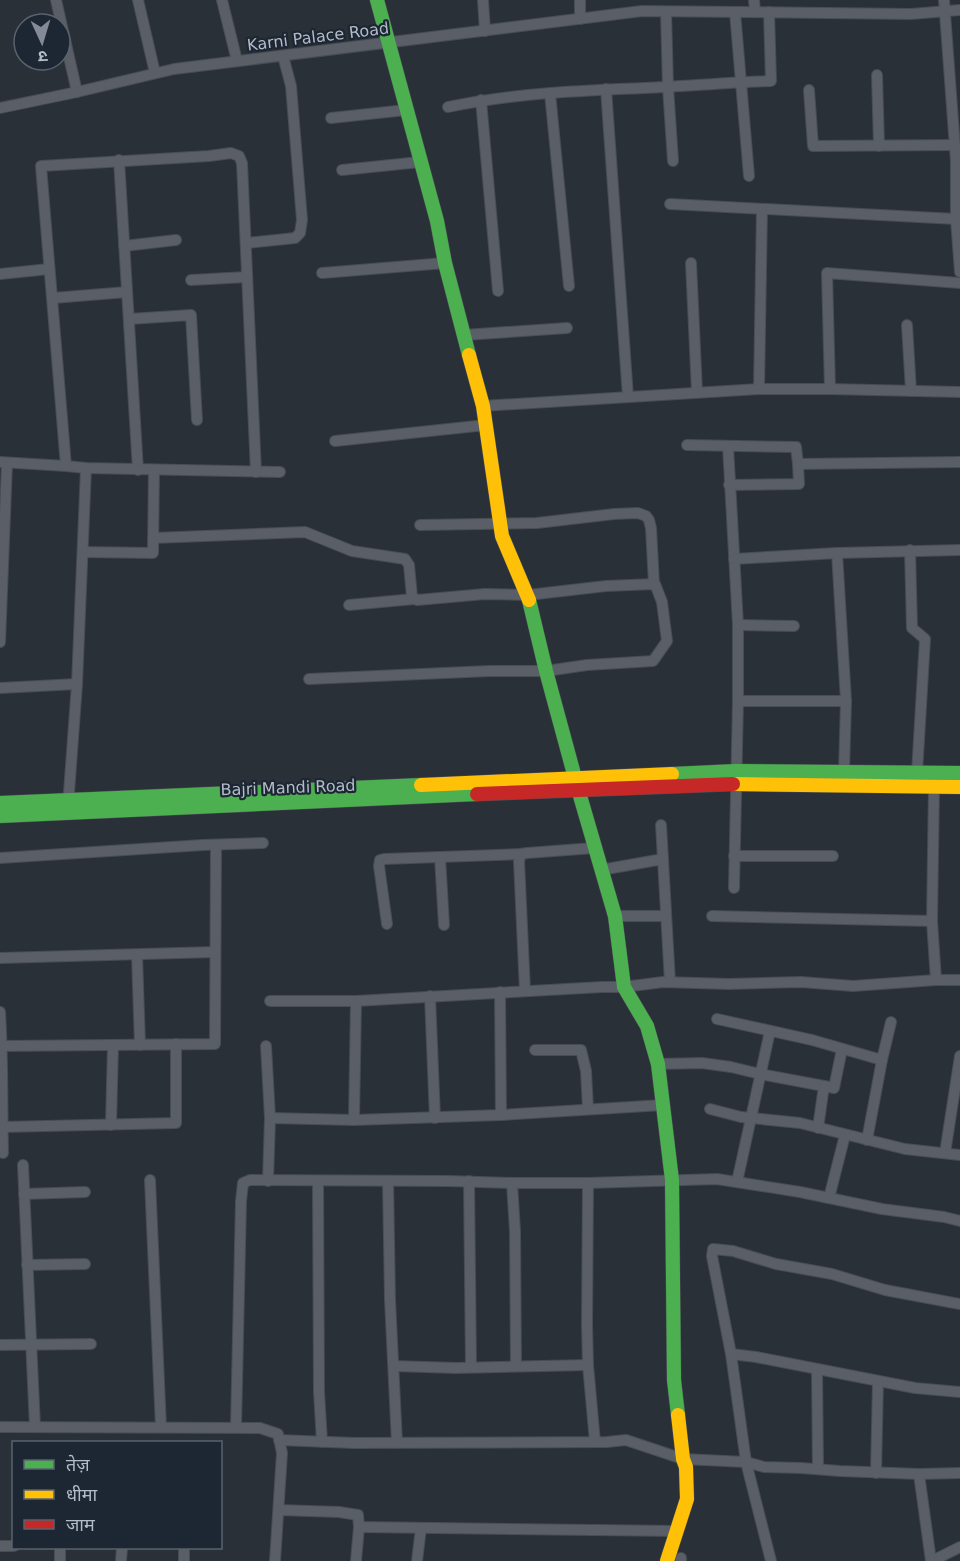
<svg xmlns="http://www.w3.org/2000/svg" width="960" height="1561" viewBox="0 0 960 1561" font-family="'DejaVu Sans','Noto Sans Devanagari',sans-serif">
<rect width="100%" height="100%" fill="#2a3038"/>
<g fill="none" stroke-linecap="round" stroke-linejoin="round">
<defs>
<g id="street">
<path d="M 56,0 L 77,92"/>
<path d="M 138,0 L 155,73"/>
<path d="M 222,0 L 237,61"/>
<path d="M 483,0 L 485,31"/>
<path d="M 580,0 L 580,19"/>
<path d="M 754,0 L 755,12"/>
<path d="M 944,0 L 956,161 L 956,219 L 960,272"/>
<path d="M 666,12 L 668,87 L 673,161"/>
<path d="M 735,12 L 749,176"/>
<path d="M 877,75 L 879,146"/>
<path d="M 606,89 L 628,397"/>
<path d="M 809,90 L 813,146 L 955,145"/>
<path d="M 550,93 L 569,286"/>
<path d="M 481,100 L 498,291"/>
<path d="M 448,107 C 519,92 593,90 666,87 C 701,85 736,82 771,81 L 769,12"/>
<path d="M 0,108 L 77,92 L 174,69 L 642,11 L 911,14 L 960,10"/>
<path d="M 331,118 L 406,110"/>
<path d="M 119,160 L 138,470"/>
<path d="M 342,170 L 420,162"/>
<path d="M 670,204 L 956,219"/>
<path d="M 246,243 L 295,238 L 300,233 L 302,220 L 291,86 L 283,56"/>
<path d="M 124,246 L 176,240"/>
<path d="M 691,263 L 697,392"/>
<path d="M 322,273 L 445,263"/>
<path d="M 0,274 L 49,269"/>
<path d="M 191,280 L 247,277"/>
<path d="M 53,298 L 127,292"/>
<path d="M 129,319 L 191,315 L 197,420"/>
<path d="M 907,325 L 911,391"/>
<path d="M 464,335 L 567,328"/>
<path d="M 759,389 L 762,209"/>
<path d="M 830,389 L 827,273 L 960,283"/>
<path d="M 483,406 L 759,389 L 830,389 L 960,392"/>
<path d="M 335,441 L 486,425"/>
<path d="M 687,445 L 796,447 L 798,464 L 960,462"/>
<path d="M 728,446 L 738,625 L 738,701 L 734,888"/>
<path d="M 0,462 L 66,466 L 86,468 L 280,472"/>
<path d="M 66,466 L 41,166 L 209,156 L 231,153 L 239,156 L 242,163 L 256,472"/>
<path d="M 729,485 L 799,484 L 798,464"/>
<path d="M 420,525 L 537,523 L 614,514 L 638,513 L 646,516 L 649,520 L 651,528 L 654,584"/>
<path d="M 153,538 L 305,532 L 352,551 L 405,559 L 409,565 L 412,597 L 417,600 L 485,594 L 528,595 L 606,586 L 655,584 L 662,602 L 667,641 L 653,661 L 587,665 L 546,671 L 489,671 L 309,679"/>
<path d="M 910,550 L 912,628 L 925,639 L 917,773"/>
<path d="M 83,552 L 153,553 L 154,470"/>
<path d="M 837,553 L 846,701 L 844,772"/>
<path d="M 734,559 L 837,553 L 960,550"/>
<path d="M 349,605 L 414,599"/>
<path d="M 738,625 L 794,626"/>
<path d="M 0,642 L 7,463"/>
<path d="M 0,688 L 77,684"/>
<path d="M 738,701 L 846,701"/>
<path d="M 934,786 L 932,921 L 936,980"/>
<path d="M 68,806 L 77,684 L 86,468"/>
<path d="M 661,825 L 670,982"/>
<path d="M 734,856 L 833,856"/>
<path d="M 440,857 L 444,925"/>
<path d="M 0,858 L 203,845 L 263,843"/>
<path d="M 601,870 L 663,859"/>
<path d="M 615,916 L 666,916"/>
<path d="M 712,916 L 932,921"/>
<path d="M 387,924 L 379,866 L 380,860 L 384,859 L 522,854"/>
<path d="M 137,955 L 140,1045"/>
<path d="M 0,958 L 215,952"/>
<path d="M 525,991 L 519,861 L 521,854 L 527,853 L 594,848"/>
<path d="M 500,992 L 501,1115"/>
<path d="M 430,996 L 435,1118"/>
<path d="M 270,1001 L 356,1001 L 602,987 L 624,987 L 663,982 L 729,984 L 801,982 L 853,986 L 936,980 L 960,980"/>
<path d="M 0,1012 C 3,1059 2,1106 3,1153"/>
<path d="M 717,1019 L 812,1040 L 882,1060 L 891,1022"/>
<path d="M 2,1046 L 215,1044 L 216,845"/>
<path d="M 266,1046 L 270,1118 L 268,1181"/>
<path d="M 535,1050 L 581,1050 L 586,1071 L 588,1109"/>
<path d="M 658,1064 L 702,1063 L 731,1067 L 760,1074 L 824,1086"/>
<path d="M 710,1109 L 741,1117 L 800,1123 L 905,1149 L 960,1155"/>
<path d="M 270,1118 L 354,1120 L 501,1115 L 663,1105"/>
<path d="M 354,1120 L 356,1001"/>
<path d="M 111,1125 L 113,1045"/>
<path d="M 2,1127 L 176,1123 L 176,1044"/>
<path d="M 818,1128 L 824,1086 L 834,1088 L 842,1049"/>
<path d="M 867,1140 L 882,1060"/>
<path d="M 945,1153 L 960,1056"/>
<path d="M 23,1165 L 35,1427"/>
<path d="M 150,1180 L 161,1427"/>
<path d="M 318,1181 L 319,1392 L 322,1442"/>
<path d="M 388,1181 L 390,1300 L 397,1443"/>
<path d="M 469,1181 L 471,1367"/>
<path d="M 737,1182 L 770,1031"/>
<path d="M 512,1183 L 515,1231 L 516,1366"/>
<path d="M 588,1183 L 587,1325 L 588,1365 L 595,1442"/>
<path d="M 24,1194 L 85,1192"/>
<path d="M 829,1198 L 845,1135"/>
<path d="M 27,1265 L 85,1264"/>
<path d="M 0,1345 L 91,1344"/>
<path d="M 731,1354 L 756,1357 L 915,1388 L 960,1392"/>
<path d="M 394,1366 L 456,1368 L 588,1365"/>
<path d="M 817,1369 L 818,1469"/>
<path d="M 0,1427 L 260,1428 L 278,1434 L 282,1453 L 275,1561"/>
<path d="M 236,1427 L 241,1201 L 243,1183 L 250,1180 L 449,1181 L 512,1183 L 588,1183 L 717,1179 L 800,1192 L 882,1209 L 944,1217 L 960,1221"/>
<path d="M 279,1440 L 354,1443 L 607,1442 L 626,1440 L 683,1459 L 746,1462 L 764,1467 L 801,1468 L 840,1471 L 919,1474 L 960,1473"/>
<path d="M 876,1473 L 878,1381"/>
<path d="M 919,1474 L 931,1561"/>
<path d="M 279,1510 L 339,1512 L 358,1515 L 359,1527 L 356,1561"/>
<path d="M 359,1527 L 676,1531"/>
<path d="M 0,1546 L 14,1546"/>
<path d="M 681,1558 L 681,1561"/>
<path d="M 60,1561 L 60,1548"/>
<path d="M 121,1561 L 122,1548"/>
<path d="M 184,1561 L 184,1548"/>
<path d="M 417,1561 L 421,1528"/>
<path d="M 771,1561 L 746,1462 L 731,1354 L 712,1256 L 713,1249 L 733,1251 L 776,1264 L 832,1274 L 885,1290 L 960,1304"/>
<path d="M 932,1561 L 960,1547"/>
</g>
<g id="fast">
<path d="M 377,0 L 437,221 L 445,263 L 469,355"/>
<path d="M 529,600 L 546,671 L 578,789 L 615,916 L 624,987 L 647,1026 L 658,1064 L 672,1180 L 674,1380 L 678,1415"/>
<path d="M 672,774 L 736,771 L 960,773"/>
<path d="M 0,803 L 421,785"/>
<path d="M 0,816 L 477,794"/>
</g>
<g id="slow">
<path d="M 469,355 L 483,406 L 502,536 L 529,600"/>
<path d="M 733,784 L 960,787"/>
<path d="M 421,785 L 672,774"/>
<path d="M 667,1561 L 687,1499 L 686,1467 L 683,1459 L 678,1415"/>
</g>
<path id="jam" d="M 477,794 L 733,784"/>
</defs>
<!-- street casing -->
<use href="#street" stroke="#484c53" stroke-width="12"/>
<!-- fast casing -->
<use href="#fast" stroke="#484c53" stroke-width="15"/>
<!-- slow casing -->
<use href="#slow" stroke="#484c53" stroke-width="15"/>
<!-- jam casing -->
<use href="#jam" stroke="#484c53" stroke-width="15"/>
<!-- street -->
<use href="#street" stroke="#5a5e66" stroke-width="10"/>
<!-- fast -->
<use href="#fast" stroke="#4caf50" stroke-width="14"/>
<!-- slow -->
<use href="#slow" stroke="#ffc107" stroke-width="14"/>
<!-- jam -->
<use href="#jam" stroke="#c62828" stroke-width="14"/>
</g>
<g text-anchor="middle" stroke-width="4.5" stroke-linejoin="round" paint-order="stroke">
<!-- street labels -->
<g font-size="16" fill="#b4bcc9" stroke="#1d2633">
<text transform="translate(318 36) rotate(-7)" y="6">Karni Palace Road</text>
<text transform="translate(288 787) rotate(-2)" y="6">Bajri Mandi Road</text>
</g>
</g>
<!-- legend -->
<rect x="12" y="1441" width="210" height="108" fill="#1d2633" stroke="#59626f" stroke-width="1.5"/>
<rect x="24" y="1460" width="30" height="9" fill="#4caf50" stroke="#59626f" stroke-width="1.5"/>
<text x="66" y="1471" font-size="18" fill="#b4bcc9">तेज़</text>
<rect x="24" y="1490" width="30" height="9" fill="#ffc107" stroke="#59626f" stroke-width="1.5"/>
<text x="66" y="1501" font-size="18" fill="#b4bcc9">धीमा</text>
<rect x="24" y="1520" width="30" height="9" fill="#c62828" stroke="#59626f" stroke-width="1.5"/>
<text x="66" y="1531" font-size="18" fill="#b4bcc9">जाम</text>
<!-- north arrow -->
<g transform="translate(42 42) rotate(176)"><circle r="28" fill="#1d2633" stroke="#59626f" stroke-width="1.5"/>
<path d="M0-4.5L10 22L0 15L-10 22Z" fill="#848b96"/>
<text y="-9" font-size="16" font-weight="bold" text-anchor="middle" fill="#b4bcc9">उ</text>
</g>
</svg>
